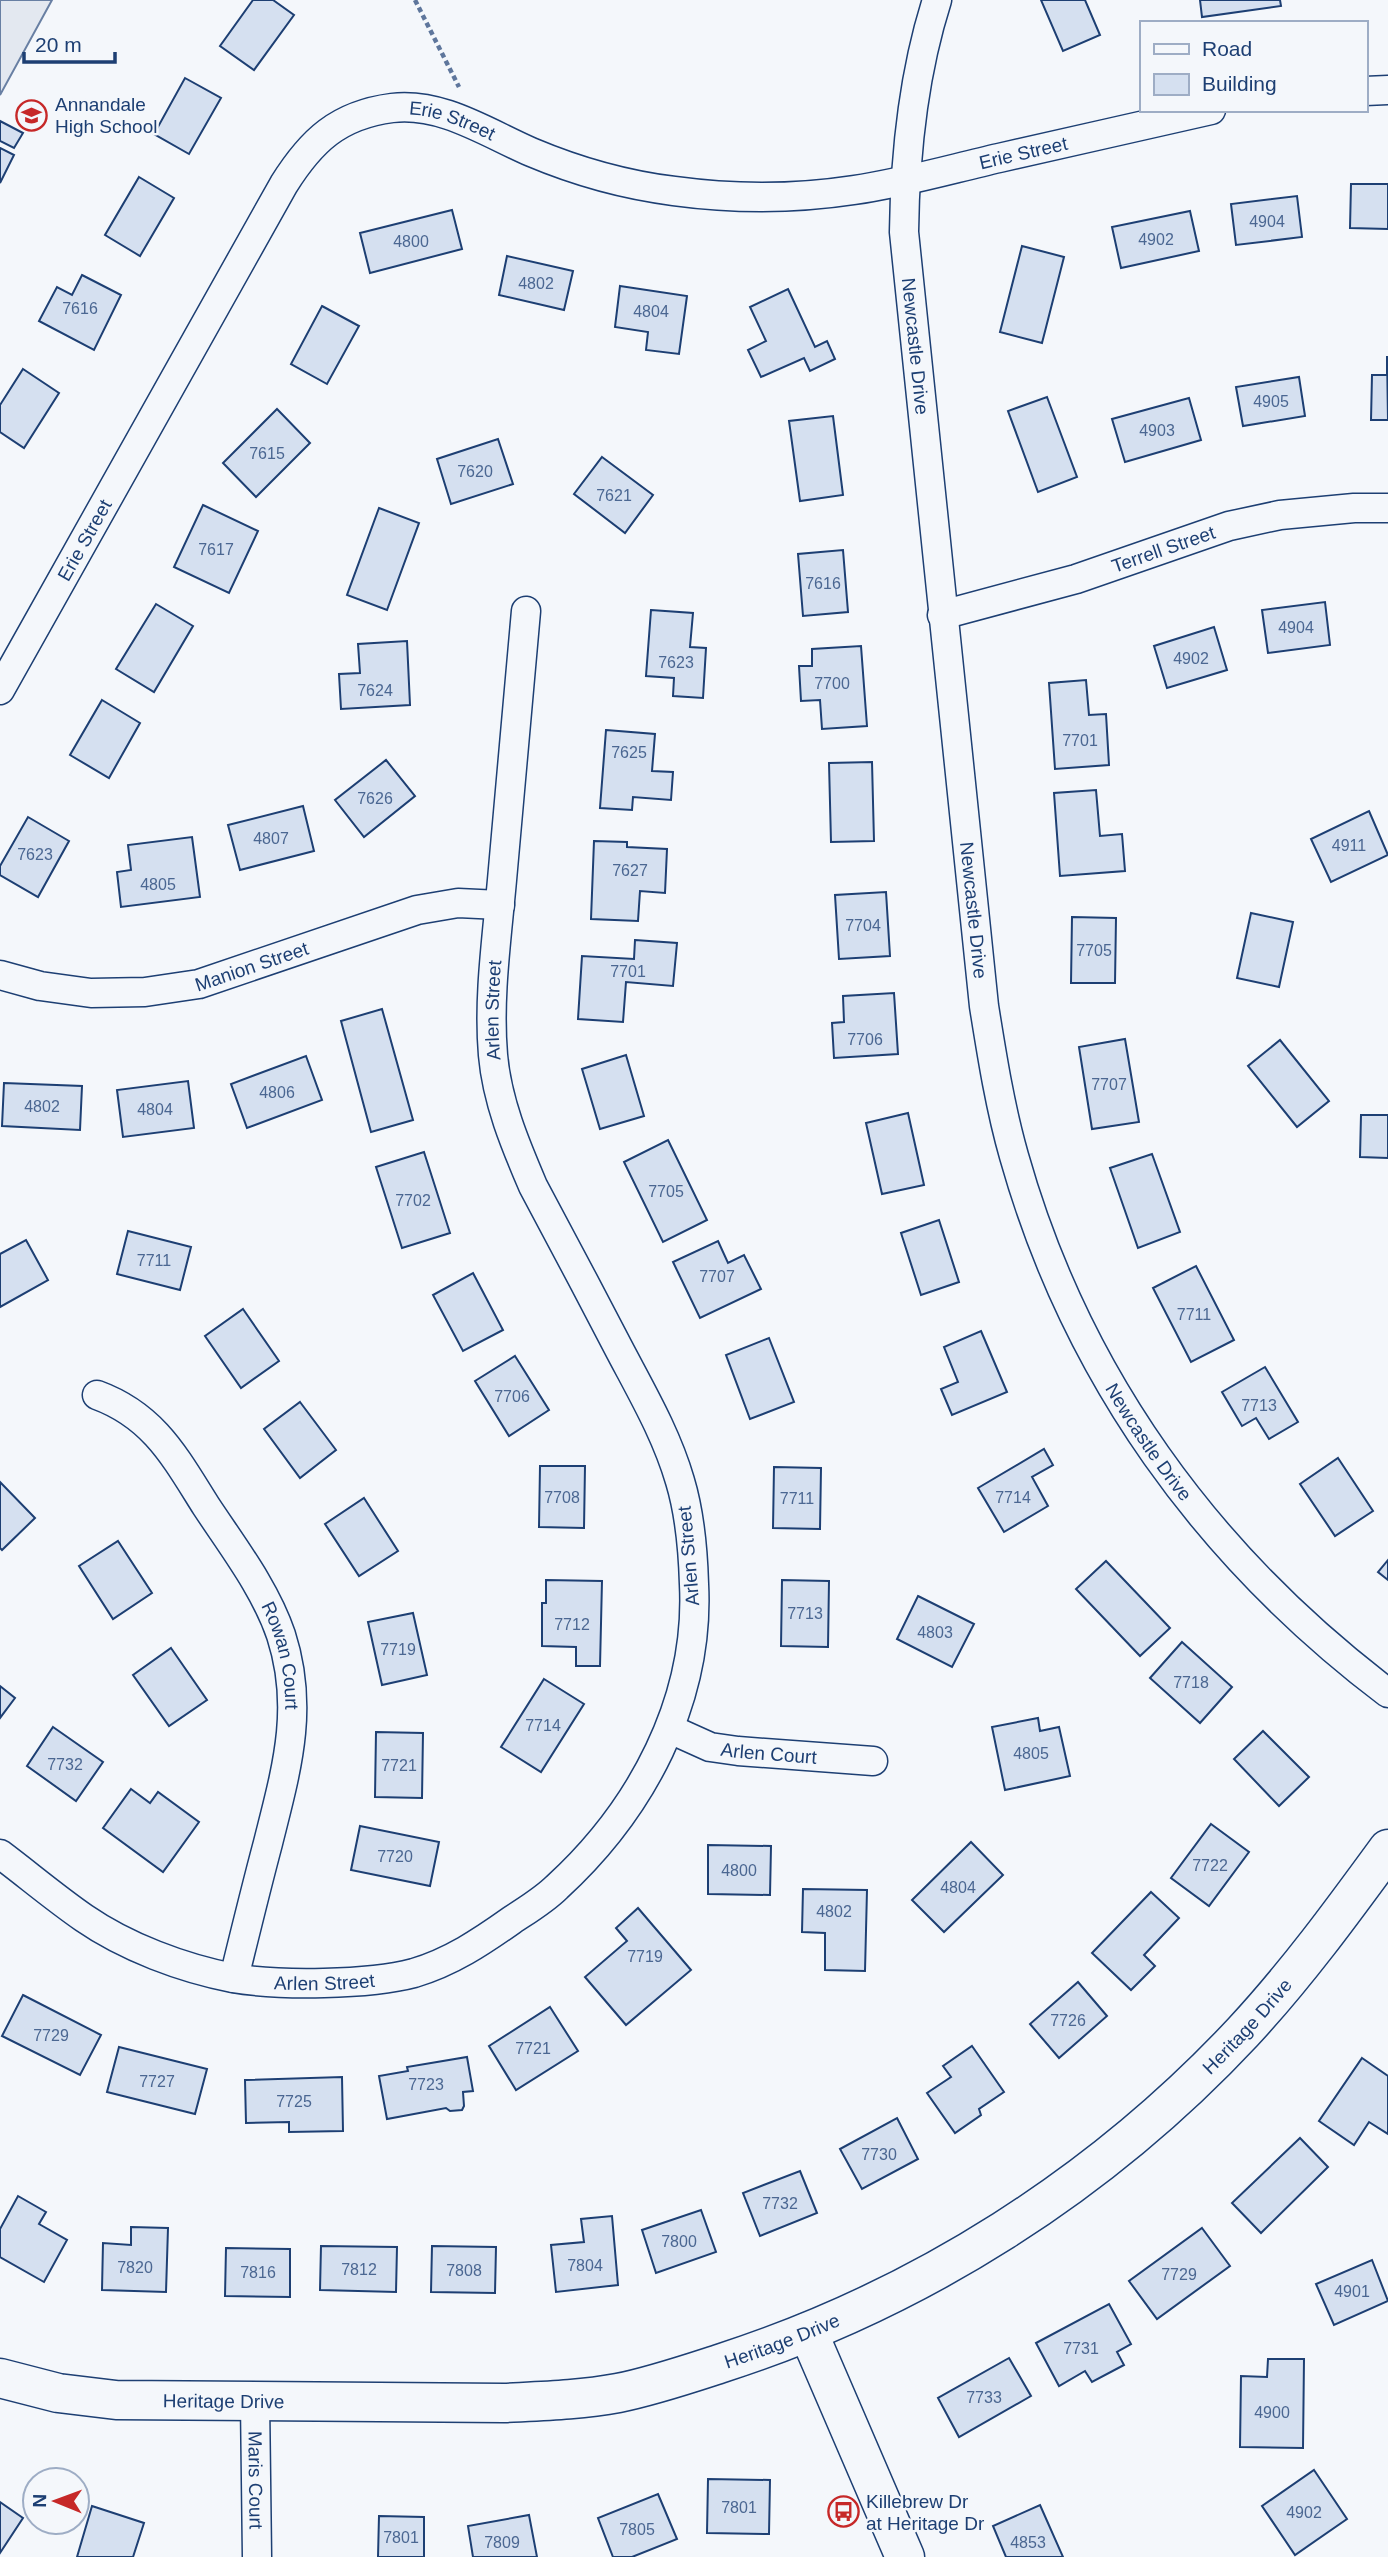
<svg xmlns="http://www.w3.org/2000/svg" width="1388" height="2557" viewBox="0 0 1388 2557" font-family="Helvetica,sans-serif">
<rect width="100%" height="100%" fill="#f4f7fb"/>
<!-- parking -->
<path fill="#e3e8f0" stroke="#687fa3" stroke-width="2" d="M 0,0 L 52,0 L 0,95 Z"/>
<!-- building -->
<g fill="#d5e0f0" stroke="#1d3f73" stroke-width="2">
<path d="M 253,0 L 273,0 L 294,15 L 254,70 L 220,46 Z"/>
<path d="M 1041,0 L 1085,0 L 1100,35 L 1063,51 Z"/>
<path d="M 1200,0 L 1280,0 L 1281,6 L 1202,17 Z"/>
<path d="M 185,78 L 221,98 L 189,154 L 154,134 Z"/>
<path d="M 0,121 L 23,133 L 14,148 L 0,141 Z"/>
<path d="M 0,148 L 14,155 L 0,183 Z"/>
<path d="M 139,177 L 174,198 L 140,256 L 105,235 Z"/>
<path d="M 1351,184 L 1388,184 L 1388,229 L 1350,228 Z"/>
<path d="M 1297,196 L 1302,237 L 1236,245 L 1231,204 Z"/>
<path d="M 452,210 L 462,249 L 370,273 L 360,233 Z"/>
<path d="M 1190,211 L 1199,251 L 1121,268 L 1112,227 Z"/>
<path d="M 1022,246 L 1064,257 L 1042,343 L 1000,332 Z"/>
<path d="M 507,256 L 573,271 L 564,310 L 499,295 Z"/>
<path d="M 82,275 L 121,295 L 94,350 L 39,321 L 57,287 L 72,295 Z"/>
<path d="M 620,286 L 687,296 L 679,354 L 646,350 L 648,332 L 615,327 Z"/>
<path d="M 788,289 L 815,347 L 827,341 L 835,359 L 810,371 L 804,358 L 761,377 L 748,350 L 766,341 L 750,307 Z"/>
<path d="M 322,306 L 359,326 L 327,384 L 291,364 Z"/>
<path d="M 1387,356 L 1388,420 L 1371,420 L 1372,375 L 1387,375 Z"/>
<path d="M 23,369 L 59,393 L 24,448 L 0,432 L 0,405 Z"/>
<path d="M 1299,377 L 1305,416 L 1243,426 L 1236,387 Z"/>
<path d="M 1047,397 L 1077,477 L 1038,492 L 1008,411 Z"/>
<path d="M 1189,398 L 1201,440 L 1125,462 L 1112,419 Z"/>
<path d="M 277,409 L 310,443 L 256,497 L 223,463 Z"/>
<path d="M 833,416 L 843,495 L 800,501 L 789,421 Z"/>
<path d="M 498,439 L 513,484 L 451,504 L 437,459 Z"/>
<path d="M 602,457 L 653,495 L 625,533 L 574,494 Z"/>
<path d="M 203,505 L 258,531 L 229,593 L 174,567 Z"/>
<path d="M 379,508 L 419,523 L 387,610 L 347,595 Z"/>
<path d="M 843,550 L 848,612 L 803,616 L 798,554 Z"/>
<path d="M 1325,602 L 1330,645 L 1268,653 L 1262,610 Z"/>
<path d="M 156,604 L 193,626 L 154,692 L 116,669 Z"/>
<path d="M 651,610 L 693,613 L 690,647 L 706,648 L 703,698 L 673,696 L 674,678 L 646,676 Z"/>
<path d="M 1214,627 L 1227,670 L 1167,688 L 1154,646 Z"/>
<path d="M 407,641 L 410,705 L 341,709 L 339,674 L 360,673 L 358,644 Z"/>
<path d="M 861,646 L 867,726 L 822,729 L 820,700 L 801,701 L 799,666 L 812,666 L 812,649 Z"/>
<path d="M 1086,680 L 1089,715 L 1106,714 L 1109,765 L 1055,769 L 1049,683 Z"/>
<path d="M 102,700 L 140,723 L 109,778 L 70,755 Z"/>
<path d="M 606,730 L 655,734 L 652,771 L 673,772 L 671,800 L 633,797 L 632,810 L 600,808 Z"/>
<path d="M 386,760 L 415,796 L 364,837 L 335,800 Z"/>
<path d="M 872,762 L 874,841 L 831,842 L 829,763 Z"/>
<path d="M 1096,790 L 1100,836 L 1122,834 L 1125,871 L 1060,876 L 1054,793 Z"/>
<path d="M 303,806 L 314,851 L 240,870 L 228,825 Z"/>
<path d="M 1369,811 L 1388,855 L 1331,882 L 1311,839 Z"/>
<path d="M 28,817 L 69,841 L 38,897 L 0,875 L 0,866 Z"/>
<path d="M 192,837 L 200,897 L 121,907 L 117,872 L 131,870 L 128,845 Z"/>
<path d="M 594,841 L 627,842 L 627,847 L 667,849 L 665,893 L 640,891 L 638,921 L 591,919 Z"/>
<path d="M 886,892 L 890,956 L 839,959 L 835,895 Z"/>
<path d="M 1251,913 L 1293,922 L 1279,987 L 1237,978 Z"/>
<path d="M 1072,917 L 1116,918 L 1115,983 L 1071,983 Z"/>
<path d="M 635,940 L 677,943 L 673,986 L 626,982 L 623,1022 L 578,1019 L 582,956 L 634,959 Z"/>
<path d="M 894,993 L 898,1054 L 834,1058 L 832,1023 L 844,1022 L 843,996 Z"/>
<path d="M 382,1009 L 413,1120 L 371,1132 L 341,1021 Z"/>
<path d="M 1125,1039 L 1139,1122 L 1092,1129 L 1079,1047 Z"/>
<path d="M 1280,1040 L 1329,1101 L 1297,1127 L 1248,1066 Z"/>
<path d="M 626,1055 L 644,1116 L 600,1129 L 582,1069 Z"/>
<path d="M 306,1056 L 322,1100 L 247,1128 L 231,1084 Z"/>
<path d="M 188,1081 L 194,1128 L 123,1137 L 117,1090 Z"/>
<path d="M 4,1083 L 82,1086 L 80,1130 L 2,1126 Z"/>
<path d="M 908,1113 L 924,1185 L 882,1194 L 866,1123 Z"/>
<path d="M 1361,1115 L 1388,1115 L 1388,1158 L 1360,1157 Z"/>
<path d="M 668,1140 L 707,1220 L 663,1242 L 624,1162 Z"/>
<path d="M 424,1152 L 450,1233 L 402,1248 L 376,1167 Z"/>
<path d="M 1152,1154 L 1180,1232 L 1138,1248 L 1110,1168 Z"/>
<path d="M 939,1220 L 959,1282 L 921,1295 L 901,1233 Z"/>
<path d="M 128,1231 L 191,1247 L 180,1290 L 117,1274 Z"/>
<path d="M 26,1240 L 48,1280 L 0,1307 L 0,1254 Z"/>
<path d="M 718,1241 L 728,1263 L 744,1255 L 761,1289 L 700,1318 L 673,1262 Z"/>
<path d="M 1196,1266 L 1234,1340 L 1191,1362 L 1153,1288 Z"/>
<path d="M 473,1273 L 503,1330 L 463,1351 L 433,1295 Z"/>
<path d="M 243,1309 L 279,1361 L 241,1388 L 205,1336 Z"/>
<path d="M 981,1331 L 1007,1392 L 952,1415 L 941,1389 L 958,1382 L 944,1347 Z"/>
<path d="M 769,1338 L 794,1402 L 750,1419 L 726,1355 Z"/>
<path d="M 515,1356 L 549,1410 L 509,1436 L 475,1381 Z"/>
<path d="M 1265,1367 L 1298,1422 L 1269,1439 L 1256,1418 L 1242,1426 L 1222,1392 Z"/>
<path d="M 300,1402 L 336,1450 L 300,1478 L 264,1429 Z"/>
<path d="M 1044,1449 L 1053,1465 L 1032,1477 L 1048,1506 L 1004,1532 L 978,1488 Z"/>
<path d="M 1338,1458 L 1373,1511 L 1335,1536 L 1300,1484 Z"/>
<path d="M 540,1466 L 585,1466 L 584,1528 L 539,1527 Z"/>
<path d="M 774,1467 L 821,1468 L 820,1529 L 773,1528 Z"/>
<path d="M 0,1482 L 35,1518 L 2,1550 L 0,1548 Z"/>
<path d="M 364,1498 L 398,1551 L 359,1576 L 325,1524 Z"/>
<path d="M 118,1541 L 152,1593 L 113,1619 L 79,1566 Z"/>
<path d="M 1388,1560 L 1388,1580 L 1378,1572 Z"/>
<path d="M 1106,1561 L 1170,1628 L 1140,1656 L 1076,1589 Z"/>
<path d="M 546,1580 L 602,1581 L 600,1666 L 576,1666 L 576,1647 L 542,1646 L 542,1603 L 546,1603 Z"/>
<path d="M 782,1580 L 829,1581 L 828,1647 L 781,1646 Z"/>
<path d="M 918,1596 L 974,1624 L 952,1667 L 897,1639 Z"/>
<path d="M 413,1613 L 427,1675 L 382,1685 L 368,1622 Z"/>
<path d="M 1182,1642 L 1232,1687 L 1200,1723 L 1150,1678 Z"/>
<path d="M 171,1648 L 207,1700 L 169,1726 L 133,1675 Z"/>
<path d="M 544,1679 L 584,1704 L 541,1772 L 501,1747 Z"/>
<path d="M 0,1686 L 15,1698 L 0,1718 Z"/>
<path d="M 1038,1718 L 1040,1731 L 1059,1727 L 1070,1776 L 1005,1790 L 992,1727 Z"/>
<path d="M 53,1727 L 103,1762 L 76,1801 L 27,1766 Z"/>
<path d="M 1263,1731 L 1309,1777 L 1279,1806 L 1234,1759 Z"/>
<path d="M 376,1732 L 423,1733 L 422,1798 L 375,1797 Z"/>
<path d="M 131,1789 L 150,1803 L 158,1792 L 199,1822 L 163,1872 L 103,1828 Z"/>
<path d="M 1211,1824 L 1249,1852 L 1209,1906 L 1171,1878 Z"/>
<path d="M 360,1826 L 439,1842 L 430,1886 L 351,1870 Z"/>
<path d="M 971,1842 L 1003,1875 L 944,1932 L 912,1900 Z"/>
<path d="M 708,1845 L 771,1846 L 770,1895 L 708,1894 Z"/>
<path d="M 803,1889 L 867,1890 L 865,1971 L 825,1970 L 825,1933 L 802,1932 Z"/>
<path d="M 1151,1892 L 1179,1918 L 1144,1955 L 1155,1966 L 1131,1990 L 1092,1953 Z"/>
<path d="M 638,1908 L 691,1970 L 626,2025 L 585,1977 L 627,1941 L 616,1928 Z"/>
<path d="M 1078,1982 L 1107,2016 L 1059,2058 L 1030,2024 Z"/>
<path d="M 23,1995 L 101,2035 L 80,2075 L 2,2036 Z"/>
<path d="M 550,2007 L 578,2051 L 516,2090 L 489,2046 Z"/>
<path d="M 972,2046 L 1004,2092 L 979,2109 L 981,2115 L 955,2133 L 927,2093 L 951,2077 L 943,2066 Z"/>
<path d="M 119,2047 L 207,2069 L 195,2114 L 107,2092 Z"/>
<path d="M 467,2057 L 473,2091 L 463,2092 L 464,2106 L 462,2110 L 450,2111 L 446,2108 L 387,2119 L 379,2076 L 408,2071 L 407,2067 Z"/>
<path d="M 1362,2058 L 1388,2076 L 1388,2134 L 1369,2122 L 1354,2145 L 1319,2121 Z"/>
<path d="M 342,2077 L 343,2131 L 289,2132 L 289,2122 L 246,2123 L 245,2080 Z"/>
<path d="M 897,2118 L 918,2159 L 862,2189 L 840,2149 Z"/>
<path d="M 1300,2138 L 1328,2167 L 1261,2233 L 1232,2203 Z"/>
<path d="M 800,2171 L 817,2213 L 760,2236 L 743,2193 Z"/>
<path d="M 18,2196 L 46,2212 L 39,2224 L 67,2240 L 44,2282 L 0,2257 L 0,2229 Z"/>
<path d="M 701,2210 L 716,2252 L 656,2273 L 642,2230 Z"/>
<path d="M 612,2216 L 618,2285 L 556,2292 L 551,2245 L 584,2242 L 581,2219 Z"/>
<path d="M 131,2227 L 168,2228 L 166,2292 L 102,2290 L 103,2243 L 131,2245 Z"/>
<path d="M 1202,2228 L 1230,2266 L 1157,2319 L 1129,2281 Z"/>
<path d="M 321,2246 L 397,2247 L 396,2292 L 320,2290 Z"/>
<path d="M 432,2246 L 496,2247 L 495,2293 L 431,2292 Z"/>
<path d="M 226,2248 L 290,2249 L 290,2297 L 225,2296 Z"/>
<path d="M 1372,2260 L 1388,2301 L 1334,2325 L 1316,2284 Z"/>
<path d="M 1109,2304 L 1131,2344 L 1117,2352 L 1124,2365 L 1092,2382 L 1085,2371 L 1059,2386 L 1036,2343 Z"/>
<path d="M 1009,2358 L 1031,2396 L 959,2437 L 938,2398 Z"/>
<path d="M 1268,2359 L 1304,2359 L 1303,2448 L 1240,2447 L 1241,2376 L 1267,2377 Z"/>
<path d="M 1314,2470 L 1347,2519 L 1295,2555 L 1262,2506 Z"/>
<path d="M 708,2479 L 770,2480 L 769,2534 L 707,2533 Z"/>
<path d="M 658,2494 L 677,2539 L 632,2557 L 613,2557 L 598,2518 Z"/>
<path d="M 0,2502 L 23,2518 L 0,2553 Z"/>
<path d="M 1040,2505 L 1063,2557 L 1006,2557 L 993,2526 Z"/>
<path d="M 92,2506 L 144,2523 L 133,2557 L 77,2557 Z"/>
<path d="M 529,2515 L 537,2557 L 473,2557 L 468,2526 Z"/>
<path d="M 379,2516 L 424,2517 L 424,2557 L 378,2557 Z"/>
</g>
<g fill="none" stroke-linecap="round" stroke-linejoin="round">
<defs>
<g id="street">
<path id="s1" d="M 937,0 C 913,75 905,153 904,232 L 984,1006 C 992,1056 1000,1107 1014,1156 C 1076,1376 1207,1556 1388,1693"/>
<path d="M 1365,91 L 1388,90"/>
<path id="s2" d="M 942,615 L 1076,579 L 1229,526 L 1280,515 L 1354,508 L 1388,508"/>
<path id="s3" d="M 0,690 L 284,184 C 311,141 338,115 392,108 C 442,102 487,133 531,152 C 576,171 626,185 674,191 C 733,199 795,199 854,190 C 903,183 951,169 999,158 C 1070,142 1140,126 1211,110"/>
<path id="s4" d="M 0,975 L 40,986 L 91,993 L 145,992 L 199,984 L 417,910 L 458,903 L 500,905"/>
<path id="s5" d="M 97,1395 C 154,1416 175,1457 206,1506 C 233,1547 265,1588 281,1635 C 305,1709 286,1771 268,1843 C 256,1888 245,1933 234,1978"/>
<path id="s6" d="M 670,1729 L 710,1747 L 738,1751 L 873,1761"/>
<path id="s7" d="M 0,1854 C 28,1875 55,1898 84,1918 C 126,1947 182,1968 233,1978 C 279,1986 369,1985 414,1973 C 451,1962 481,1942 512,1920 C 527,1910 544,1900 557,1887 C 641,1810 700,1701 694,1584 C 693,1550 690,1514 680,1481 C 666,1433 641,1391 618,1347 C 590,1293 562,1240 533,1186 C 515,1144 497,1101 493,1055 C 488,998 497,937 502,880 C 510,790 518,701 526,611"/>
<path id="s8" d="M 255,2401 L 257,2557"/>
</g>
<g id="secondary">
<path d="M 808,2332 L 905,2557"/>
<path id="s9" d="M 0,2378 L 58,2393 L 116,2400 L 504,2403 C 542,2401 580,2400 618,2393 C 653,2386 688,2374 722,2363 C 920,2299 1101,2184 1243,2032 C 1296,1975 1342,1912 1388,1849"/>
</g>
</defs>
<!-- street casing -->
<use href="#street" stroke="#1d3f73" stroke-width="31"/>
<!-- secondary casing -->
<use href="#secondary" stroke="#1d3f73" stroke-width="41"/>
<!-- path -->
<path stroke="#5e769c" stroke-width="4.5" stroke-dasharray="5 3.5" stroke-linecap="butt" d="M 415,0 L 459,87"/>
<!-- street -->
<use href="#street" stroke="#f4f7fb" stroke-width="28"/>
<!-- secondary -->
<use href="#secondary" stroke="#f4f7fb" stroke-width="38"/>
</g>
<!-- icons -->
<defs>
<symbol id="school-ring" viewBox="-11 -11 22 22"><circle r="9.5" fill="#f4f7fb" stroke="#c62828" stroke-width="1.5"/><path d="M0-5L7-2L0 1L-7-2ZM-4 1L0 2.5L4 1V4Q0 6-4 4Z" fill="#c62828"/></symbol>
<symbol id="bus-ring" viewBox="-11 -11 22 22"><circle r="9.5" fill="#f4f7fb" stroke="#c62828" stroke-width="1.5"/><path d="M-5-6H5V4H4V6H2V4H-2V6H-4V4H-5ZM-3.5-4V0h7V-4ZM-3.5 1.2v1.5H-2V1.2ZM2 1.2v1.5H3.5V1.2Z" fill="#c62828"/></symbol>
</defs>
<g fill-rule="evenodd">
<use href="#school-ring" x="14" y="98" width="35" height="35"/>
<use href="#bus-ring" x="826" y="2494" width="35" height="35"/>
</g>
<g text-anchor="middle" stroke-width="5" stroke-linejoin="round" paint-order="stroke">
<!-- number labels -->
<g font-size="16" fill="#4b6792">
<text x="1267" y="227">4904</text>
<text x="1156" y="245">4902</text>
<text x="411" y="247">4800</text>
<text x="536" y="289">4802</text>
<text x="80" y="314">7616</text>
<text x="651" y="317">4804</text>
<text x="1271" y="407">4905</text>
<text x="1157" y="436">4903</text>
<text x="267" y="459">7615</text>
<text x="475" y="477">7620</text>
<text x="614" y="501">7621</text>
<text x="216" y="555">7617</text>
<text x="823" y="589">7616</text>
<text x="1296" y="633">4904</text>
<text x="1191" y="664">4902</text>
<text x="676" y="668">7623</text>
<text x="832" y="689">7700</text>
<text x="375" y="696">7624</text>
<text x="1080" y="746">7701</text>
<text x="629" y="758">7625</text>
<text x="375" y="804">7626</text>
<text x="271" y="844">4807</text>
<text x="1349" y="851">4911</text>
<text x="35" y="860">7623</text>
<text x="630" y="876">7627</text>
<text x="158" y="890">4805</text>
<text x="863" y="931">7704</text>
<text x="1094" y="956">7705</text>
<text x="628" y="977">7701</text>
<text x="865" y="1045">7706</text>
<text x="1109" y="1090">7707</text>
<text x="277" y="1098">4806</text>
<text x="42" y="1112">4802</text>
<text x="155" y="1115">4804</text>
<text x="666" y="1197">7705</text>
<text x="413" y="1206">7702</text>
<text x="154" y="1266">7711</text>
<text x="717" y="1282">7707</text>
<text x="1194" y="1320">7711</text>
<text x="512" y="1402">7706</text>
<text x="1259" y="1411">7713</text>
<text x="562" y="1503">7708</text>
<text x="1013" y="1503">7714</text>
<text x="797" y="1504">7711</text>
<text x="805" y="1619">7713</text>
<text x="572" y="1630">7712</text>
<text x="935" y="1638">4803</text>
<text x="398" y="1655">7719</text>
<text x="1191" y="1688">7718</text>
<text x="543" y="1731">7714</text>
<text x="1031" y="1759">4805</text>
<text x="65" y="1770">7732</text>
<text x="399" y="1771">7721</text>
<text x="395" y="1862">7720</text>
<text x="1210" y="1871">7722</text>
<text x="739" y="1876">4800</text>
<text x="958" y="1893">4804</text>
<text x="834" y="1917">4802</text>
<text x="645" y="1962">7719</text>
<text x="1068" y="2026">7726</text>
<text x="51" y="2041">7729</text>
<text x="533" y="2054">7721</text>
<text x="157" y="2087">7727</text>
<text x="426" y="2090">7723</text>
<text x="294" y="2107">7725</text>
<text x="879" y="2160">7730</text>
<text x="780" y="2209">7732</text>
<text x="679" y="2247">7800</text>
<text x="585" y="2271">7804</text>
<text x="135" y="2273">7820</text>
<text x="359" y="2275">7812</text>
<text x="464" y="2276">7808</text>
<text x="258" y="2278">7816</text>
<text x="1179" y="2280">7729</text>
<text x="1352" y="2297">4901</text>
<text x="1081" y="2354">7731</text>
<text x="984" y="2403">7733</text>
<text x="1272" y="2418">4900</text>
<text x="739" y="2513">7801</text>
<text x="1304" y="2518">4902</text>
<text x="637" y="2535">7805</text>
<text x="401" y="2543">7801</text>
<text x="502" y="2548">7809</text>
<text x="1028" y="2548">4853</text>
</g>
<!-- poi labels -->
<g font-size="19" fill="#1d3f73" stroke="#f4f7fb" text-anchor="start">
<text x="55" y="111">Annandale<tspan x="55" dy="22">High School</tspan></text>
<text x="866" y="2508">Killebrew Dr<tspan x="866" dy="22">at Heritage Dr</tspan></text>
</g>
<!-- street labels -->
<g font-size="19" fill="#1d3f73" stroke="#f4f7fb">
<text dy="7" stroke="none"><textPath href="#s3" startOffset="780">Erie Street</textPath></text>
<text dy="7" stroke="none"><textPath href="#s3" startOffset="1368">Erie Street</textPath></text>
<text dy="7" stroke="none"><textPath href="#s1" startOffset="350">Newcastle Drive</textPath></text>
<text dy="7" stroke="none"><textPath href="#s3" startOffset="172">Erie Street</textPath></text>
<text dy="7" stroke="none"><textPath href="#s2" startOffset="231">Terrell Street</textPath></text>
<text dy="7" stroke="none"><textPath href="#s1" startOffset="917">Newcastle Drive</textPath></text>
<text dy="7" stroke="none"><textPath href="#s4" startOffset="257">Manion Street</textPath></text>
<text dy="7" stroke="none"><textPath href="#s7" startOffset="1577">Arlen Street</textPath></text>
<text dy="7" stroke="none"><textPath href="#s1" startOffset="1484">Newcastle Drive</textPath></text>
<text transform="translate(688 1556) rotate(-95)" y="7">Arlen Street</text>
<text dy="7" stroke="none"><textPath href="#s5" startOffset="329">Rowan Court</textPath></text>
<text dy="7" stroke="none"><textPath href="#s6" startOffset="103">Arlen Court</textPath></text>
<text dy="7" stroke="none"><textPath href="#s7" startOffset="359">Arlen Street</textPath></text>
<text dy="7" stroke="none"><textPath href="#s9" startOffset="1360">Heritage Drive</textPath></text>
<text dy="7" stroke="none"><textPath href="#s9" startOffset="793">Heritage Drive</textPath></text>
<text dy="7" stroke="none"><textPath href="#s9" startOffset="226">Heritage Drive</textPath></text>
<text dy="7" stroke="none"><textPath href="#s8" startOffset="79">Maris Court</textPath></text>
</g>
</g>
<!-- legend -->
<rect x="1140" y="21" width="228" height="91" fill="#f4f7fb" stroke="#9eadc5" stroke-width="2"/>
<rect x="1154" y="44" width="35" height="10" fill="#f4f7fb" stroke="#9eadc5" stroke-width="2"/>
<text x="1202" y="56" font-size="21" fill="#1d3f73">Road</text>
<rect x="1154" y="74" width="35" height="21" fill="#d5e0f0" stroke="#9eadc5" stroke-width="2"/>
<text x="1202" y="91" font-size="21" fill="#1d3f73">Building</text>
<!-- north arrow -->
<g transform="translate(56 2501) rotate(271)"><circle r="33" fill="#f4f7fb" stroke="#9eadc5" stroke-width="2"/>
<path d="M0-5L12 26L0 18L-12 26Z" fill="#c62828"/>
<text y="-10" font-size="19" font-weight="bold" text-anchor="middle" fill="#1d3f73">N</text>
</g>
<!-- scale -->
<path d="M24 52v10h91v-10" fill="none" stroke="#1d3f73" stroke-width="3.5"/>
<text x="35" y="52" font-size="21" fill="#1d3f73" stroke="#f4f7fb" stroke-width="5" paint-order="stroke">20 m</text>
</svg>
